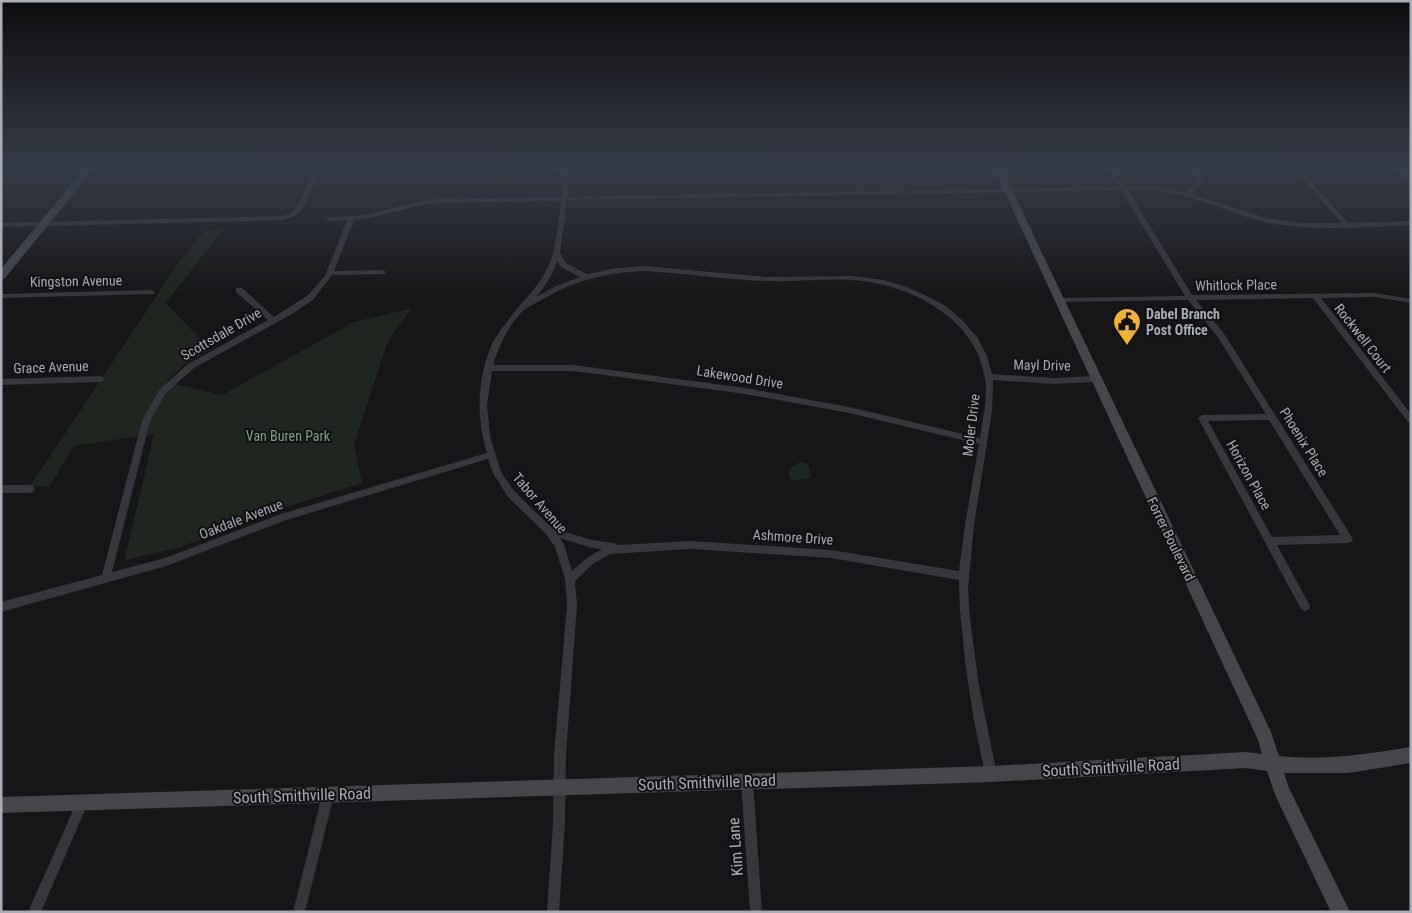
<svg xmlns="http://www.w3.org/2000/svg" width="1412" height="913" viewBox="0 0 1412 913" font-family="'Roboto Condensed',sans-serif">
<rect width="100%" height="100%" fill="#161618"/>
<!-- green -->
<g fill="#1e261f">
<path d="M 223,229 L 166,303 L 210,349 L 184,365 L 166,382 L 222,395 L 354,322 L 412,308 L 388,341 L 354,444 L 362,483 L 261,515 L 181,547 L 126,560 L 125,558 L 154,434 L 74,446 L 49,487 L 30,486 L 177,265 L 203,232 Z"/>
<path d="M 800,462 L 808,464 L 811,478 L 791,481 L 788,470 Z"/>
</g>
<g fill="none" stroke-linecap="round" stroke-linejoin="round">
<!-- street -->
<g fill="#37383d" fill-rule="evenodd">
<path d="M 317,167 L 323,167 L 301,211 L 295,216 L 282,220 L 1,227 L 1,223 L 282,216 L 291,214 L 295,210 Z"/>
<path d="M 555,167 L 561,167 C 567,178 570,184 568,197 L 1119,187 L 1104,167 L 1110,167 L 1125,187 L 1149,186 L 1186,192 L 1198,181 L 1192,167 L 1198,167 L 1204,181 L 1192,194 L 1266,218 L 1301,223 L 1342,223 L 1292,167 L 1298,167 L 1348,223 L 1411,221 L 1411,225 C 1363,227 1313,232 1265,222 C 1235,215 1207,201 1177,194 C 1161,190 1145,190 1128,190 L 1192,295 L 1375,293 L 1411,299 L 1411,303 L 1375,297 L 1321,298 L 1411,414 L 1411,423 L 1408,422 L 1313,298 L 1196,300 L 1223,332 L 1353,539 L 1351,542 L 1348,543 L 1277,545 L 1310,606 L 1309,609 L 1305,611 L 1301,609 L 1198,418 L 1202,415 L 1266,414 L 1217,336 L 1188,300 L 1061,302 L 1057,300 L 1061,298 L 1185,296 L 1121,190 L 567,200 L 560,253 L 566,263 L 587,274 L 617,268 L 644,266 L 766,277 L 851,276 L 884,280 L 907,287 L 927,296 L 946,306 L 962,320 L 977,337 L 987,356 L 992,374 L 1053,378 L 1095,376 L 1099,379 L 1095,382 L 1053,384 L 993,380 L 992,411 L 974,525 L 968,588 L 970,618 L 979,686 L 997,774 L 995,778 L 991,780 L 987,778 L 985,774 L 974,721 L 966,669 L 960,611 L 959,580 L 831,558 L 691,549 L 610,554 L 593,564 L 575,581 L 577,605 L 566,754 L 565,823 L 559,912 L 547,912 L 553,823 L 554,754 L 567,605 L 565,579 L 555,547 L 546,534 L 508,497 L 493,473 L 488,459 L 283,521 L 166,566 L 1,612 L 1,602 L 102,575 L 142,421 L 159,390 L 188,364 L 268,320 L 236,292 L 236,288 L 242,288 L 274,317 L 307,296 L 325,276 L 347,220 L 329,221 L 326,219 L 327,218 L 365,215 L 430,199 L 562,197 C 563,184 561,178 555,167 ZM 561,201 C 558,224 557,250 546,271 C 536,290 521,302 509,319 C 503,327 496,336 492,344 C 477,378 476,418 487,453 L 281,514 L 165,558 L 112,572 L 150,421 L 165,394 L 194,368 L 292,314 L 313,300 L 332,275 L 385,274 L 386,272 L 382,270 L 334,271 L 354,220 L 365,219 L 430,203 ZM 557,261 L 561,267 L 580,277 L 556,286 L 536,297 C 545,287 553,274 557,261 ZM 644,271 C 685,273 727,280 768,281 C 800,282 832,277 863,281 C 916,288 976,320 985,378 C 988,398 983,418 980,438 L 849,407 L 745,388 L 574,365 L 493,365 C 499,346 509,323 525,309 C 531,305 539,302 545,298 C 579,279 605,273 644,271 ZM 492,371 L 574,371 L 745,394 L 849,413 L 979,444 L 965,525 L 959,571 L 831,550 L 691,541 L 618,545 L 614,543 L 592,540 L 552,528 L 514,491 L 501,472 L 490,436 L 487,405 ZM 1269,420 L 1340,535 L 1272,537 L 1208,421 ZM 560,538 L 592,548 L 602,549 L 587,558 L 572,571 L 564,545 Z"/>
<path d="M 1390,167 L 1397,167 L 1411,180 L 1411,186 Z"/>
<path d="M 151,290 L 155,292 L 154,294 L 1,298 L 1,294 Z"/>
<path d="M 101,376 L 105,379 L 101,382 L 1,385 L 1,379 Z"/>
<path d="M 1,485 L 30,485 L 33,486 L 35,489 L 33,492 L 30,493 L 1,493 Z"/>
<path d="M 747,775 L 751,777 L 753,781 L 762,912 L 750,912 L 741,781 L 743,777 Z"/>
<path d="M 328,789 L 332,791 L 334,795 L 305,912 L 293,912 L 322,795 L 324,791 Z"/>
<path d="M 82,797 L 86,799 L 88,803 L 41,912 L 28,912 L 78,799 Z"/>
</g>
<!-- secondary -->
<g fill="#45474d" fill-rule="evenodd">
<path d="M 86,167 L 95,167 L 5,278 L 1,279 L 1,269 Z"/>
<path d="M 993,167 L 1001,167 L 1271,732 L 1279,756 C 1324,761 1366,754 1411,747 L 1411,763 L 1348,773 L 1284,773 L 1289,788 L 1350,912 L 1331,912 L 1276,797 L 1267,771 L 1246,768 L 991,782 L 1,813 L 1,797 L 991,766 L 1246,752 L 1262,754 L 1258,740 Z"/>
</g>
</g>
<!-- sky -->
<linearGradient id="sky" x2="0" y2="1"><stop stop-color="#0c0c0d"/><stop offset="0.57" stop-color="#363c48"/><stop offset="1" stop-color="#363c48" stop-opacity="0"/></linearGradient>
<rect width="1412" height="295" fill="url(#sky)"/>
<!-- icons -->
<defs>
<symbol id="civic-pin" viewBox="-11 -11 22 30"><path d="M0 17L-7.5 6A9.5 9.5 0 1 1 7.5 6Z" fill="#f2b134" stroke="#111113"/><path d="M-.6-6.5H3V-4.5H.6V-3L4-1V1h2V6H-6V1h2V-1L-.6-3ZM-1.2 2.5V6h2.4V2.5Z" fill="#111"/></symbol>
</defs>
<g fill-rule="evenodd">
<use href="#civic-pin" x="1111" y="306" width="32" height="43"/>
</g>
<g text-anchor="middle" stroke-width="4" stroke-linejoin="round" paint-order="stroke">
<!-- street labels -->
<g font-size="14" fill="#a8adb8" stroke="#111113">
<text transform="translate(76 281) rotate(-1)" y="5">Kingston Avenue</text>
<text transform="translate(1236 285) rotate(-1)" y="5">Whitlock Place</text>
<text transform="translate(221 334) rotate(-30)" y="5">Scottsdale Drive</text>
<text transform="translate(1363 338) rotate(52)" y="5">Rockwell Court</text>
<text transform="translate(1042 365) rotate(1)" y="5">Mayl Drive</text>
<text transform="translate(51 367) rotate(-2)" y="5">Grace Avenue</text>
<text transform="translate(740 377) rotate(9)" y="5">Lakewood Drive</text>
<text transform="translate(971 425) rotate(-83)" y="5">Moler Drive</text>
<text transform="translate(1304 442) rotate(58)" y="5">Phoenix Place</text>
<text transform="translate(1249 475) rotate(61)" y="5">Horizon Place</text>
<text transform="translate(540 503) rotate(49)" y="5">Tabor Avenue</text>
<text transform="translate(241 519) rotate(-21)" y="5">Oakdale Avenue</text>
<text transform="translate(793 537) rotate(4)" y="5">Ashmore Drive</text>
<text transform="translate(1171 539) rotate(64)" y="5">Forrer Boulevard</text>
</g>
<!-- poi labels -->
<g font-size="14" font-weight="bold" fill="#a8adb8" stroke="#111113" text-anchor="start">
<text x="1146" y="319">Dabel Branch<tspan x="1146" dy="16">Post Office</tspan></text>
</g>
<!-- park labels -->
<g font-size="14" fill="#7fa381" stroke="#111113">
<text x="288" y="441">Van Buren Park</text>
</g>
<!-- near-street labels -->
<g font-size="16" fill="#a8adb8" stroke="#111113">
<text transform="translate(1111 767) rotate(-3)" y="6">South Smithville Road</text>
<text transform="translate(707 782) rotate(-2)" y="6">South Smithville Road</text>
<text transform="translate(302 795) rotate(-2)" y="6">South Smithville Road</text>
<text transform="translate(735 847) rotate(-94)" y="6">Kim Lane</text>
</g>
</g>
<!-- border -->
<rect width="1412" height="913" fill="none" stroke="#a8adb8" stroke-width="5"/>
</svg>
